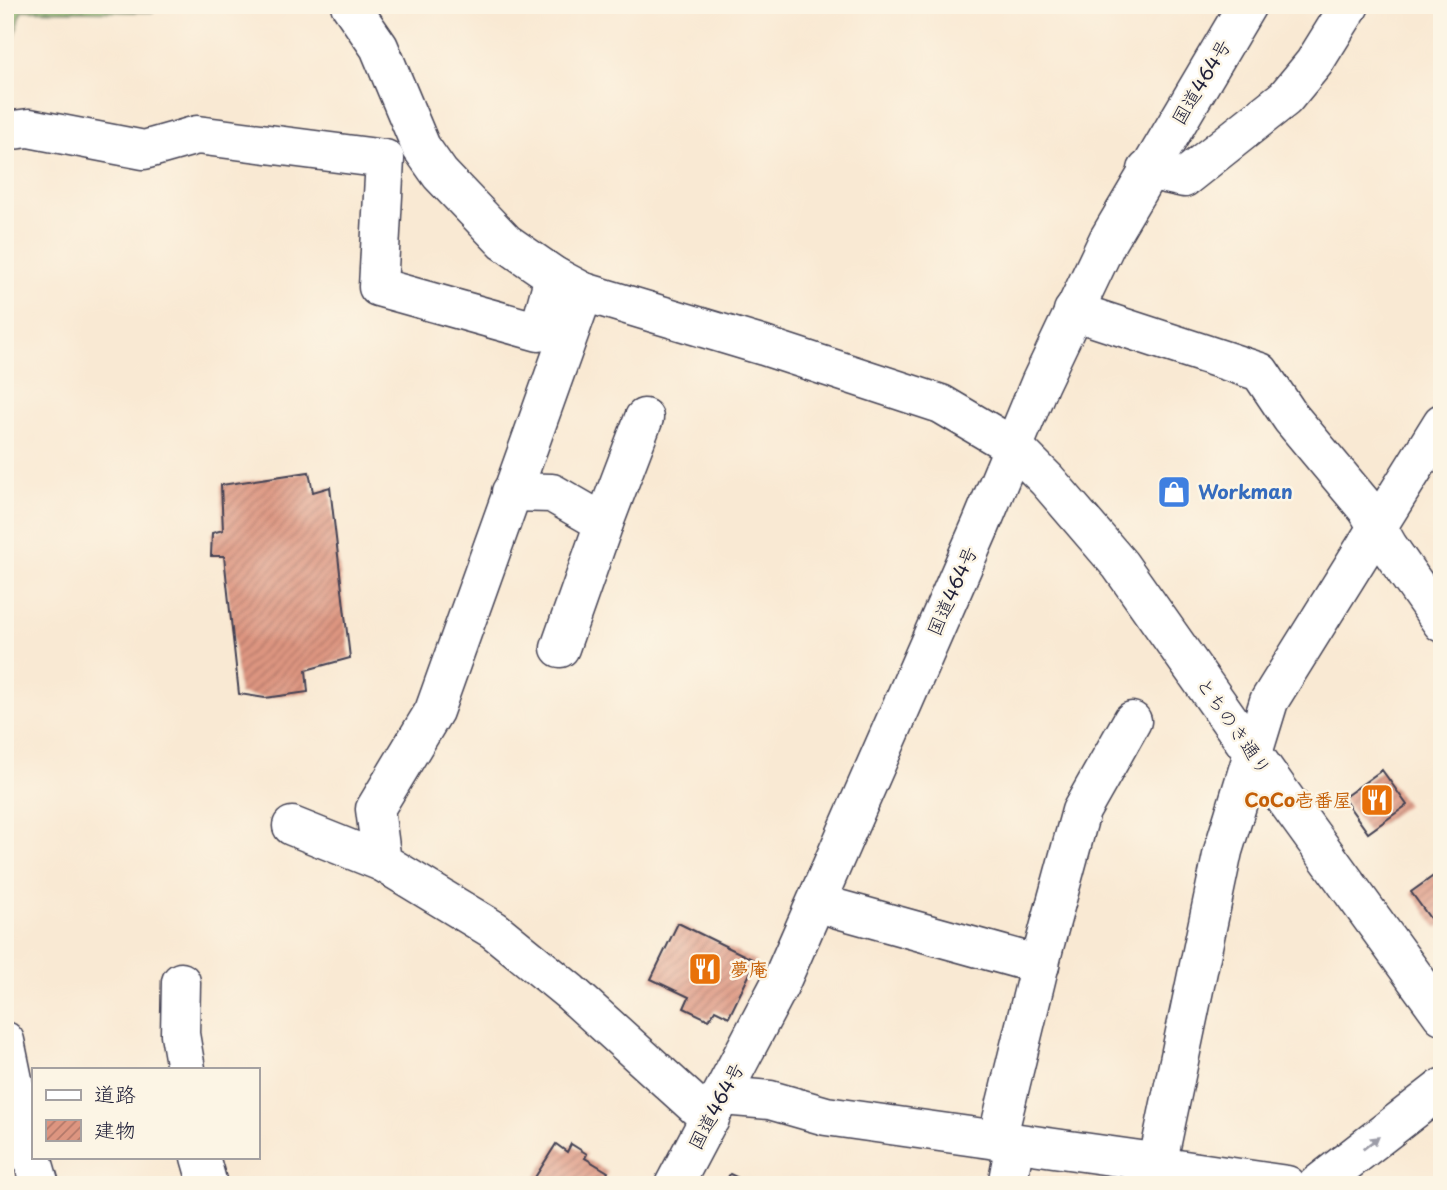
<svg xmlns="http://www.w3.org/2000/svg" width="1447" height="1190" viewBox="0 0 1447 1190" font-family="'Playpen Sans','Klee One',sans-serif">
<defs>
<pattern id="forest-crowns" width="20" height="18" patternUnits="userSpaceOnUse" patternTransform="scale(1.75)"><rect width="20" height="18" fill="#8fb86e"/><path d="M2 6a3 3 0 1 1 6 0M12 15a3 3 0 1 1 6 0" fill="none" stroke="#74955c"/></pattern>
<pattern id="building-hatch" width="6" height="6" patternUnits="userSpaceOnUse" patternTransform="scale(1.75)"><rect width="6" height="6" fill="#dd9580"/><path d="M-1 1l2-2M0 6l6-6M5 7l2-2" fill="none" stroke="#b3796a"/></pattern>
</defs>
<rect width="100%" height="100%" fill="#fcf5e5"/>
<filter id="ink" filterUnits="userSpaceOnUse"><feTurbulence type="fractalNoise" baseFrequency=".0143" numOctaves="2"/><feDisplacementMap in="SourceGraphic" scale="14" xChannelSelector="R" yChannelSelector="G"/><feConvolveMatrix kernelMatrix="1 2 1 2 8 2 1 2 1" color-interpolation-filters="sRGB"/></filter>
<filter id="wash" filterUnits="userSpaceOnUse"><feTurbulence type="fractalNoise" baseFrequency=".00686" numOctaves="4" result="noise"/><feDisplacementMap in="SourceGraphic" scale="28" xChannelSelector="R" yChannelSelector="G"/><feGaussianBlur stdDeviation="1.57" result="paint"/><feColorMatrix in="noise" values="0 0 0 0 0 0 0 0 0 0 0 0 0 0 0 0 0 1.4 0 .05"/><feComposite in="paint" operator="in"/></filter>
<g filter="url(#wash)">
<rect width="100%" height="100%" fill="#f9e9d3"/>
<!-- forest -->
<path fill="url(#forest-crowns)" stroke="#586d54" stroke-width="2" d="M 5,5 L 157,5 L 153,12 L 22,10 L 5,72 Z"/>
<g id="blocks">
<!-- building -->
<g fill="url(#building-hatch)">
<path d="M 309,472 L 313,492 L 330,487 L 350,658 L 306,670 L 308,692 L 265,698 L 239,694 L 224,556 L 211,556 L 212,533 L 223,530 L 221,485 Z"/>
<path d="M 1382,770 L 1407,805 L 1368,833 L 1343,798 Z"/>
<path d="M 1442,870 L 1442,925 L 1437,928 L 1411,892 Z"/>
<path d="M 678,923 L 756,961 L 729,1017 L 715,1010 L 709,1020 L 684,1008 L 689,997 L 651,979 Z"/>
<path d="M 556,1144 L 567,1152 L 571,1144 L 587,1154 L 585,1158 L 608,1172 L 601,1185 L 543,1185 L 534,1179 Z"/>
<path d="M 730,1174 L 753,1185 L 723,1185 Z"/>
</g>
</g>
</g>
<g filter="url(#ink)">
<use href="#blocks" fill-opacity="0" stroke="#424052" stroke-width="2"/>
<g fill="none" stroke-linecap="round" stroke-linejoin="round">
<defs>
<g id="minor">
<path d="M 350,5 L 379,47 L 421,147 L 440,174 L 505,242 L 554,276 L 584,292 L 764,346 L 941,404 L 1014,447 L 1047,480 L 1120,565 L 1278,789 L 1442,1015"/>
<path d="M 5,131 L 29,128 L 144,150 L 197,135 L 385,159 L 378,287 L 539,332 L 554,276"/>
<path d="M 1147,170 L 1184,178 L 1285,98 L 1314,63 L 1350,5"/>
<path d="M 584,292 L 434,711 L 375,809 L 382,862 L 494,930 L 570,992 L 710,1119"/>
<path d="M 1073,311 L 1260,372 L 1291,418 L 1367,509 L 1388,546 L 1442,623"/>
<path d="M 511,492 L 552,493 L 604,523"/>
<path d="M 560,648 L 604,523 L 644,418"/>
<path d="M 292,826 L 382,862"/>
<path d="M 817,901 L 838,909 L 1040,965"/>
<path d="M 181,982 L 180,1034 L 186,1069"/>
<path d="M 5,1041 L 22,1123 L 40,1185"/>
<path d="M 722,1096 L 770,1100 L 826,1116 L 1140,1160 L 1157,1166 L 1287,1185"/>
<path d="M 997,1140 L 1044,947 L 1081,811 L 1132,721"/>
<path d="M 200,1157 L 208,1185"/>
<path d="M 1007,1185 L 1015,1143"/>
<path d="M 1153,1185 L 1223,851 L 1269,701 L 1442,423"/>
<path d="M 1317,1185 L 1442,1088"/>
</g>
<path id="highway" d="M 674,1185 L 780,984 L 981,525 L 1040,383 L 1108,240 L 1247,5"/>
</defs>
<!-- minor casing -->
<use href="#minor" stroke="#424052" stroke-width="41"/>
<!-- highway casing -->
<use href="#highway" stroke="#424052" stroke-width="41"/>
<!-- minor -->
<use href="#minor" stroke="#fff" stroke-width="38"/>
<!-- highway -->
<use href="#highway" stroke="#fff" stroke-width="38"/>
</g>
<!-- one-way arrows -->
<defs><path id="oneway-solid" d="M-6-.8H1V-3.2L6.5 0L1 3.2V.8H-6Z" transform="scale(1.75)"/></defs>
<use fill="#9c9ca7" href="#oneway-solid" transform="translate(1371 1143) rotate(-38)"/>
</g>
<!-- icons -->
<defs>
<symbol id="shop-square" viewBox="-11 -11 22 22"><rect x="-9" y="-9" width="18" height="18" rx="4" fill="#3f7fe0" stroke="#fcf5e5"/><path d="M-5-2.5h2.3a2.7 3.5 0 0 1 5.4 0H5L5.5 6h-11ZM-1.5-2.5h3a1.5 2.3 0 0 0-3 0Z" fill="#fff"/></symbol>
<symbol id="restaurant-square" viewBox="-11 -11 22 22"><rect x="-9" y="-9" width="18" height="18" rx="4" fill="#e8710a" stroke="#fcf5e5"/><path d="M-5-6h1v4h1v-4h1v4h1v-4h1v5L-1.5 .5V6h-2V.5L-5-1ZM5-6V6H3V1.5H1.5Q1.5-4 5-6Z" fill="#fff"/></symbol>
</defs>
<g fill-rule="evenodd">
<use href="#shop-square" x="1155" y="473" width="38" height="38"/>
<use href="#restaurant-square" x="1358" y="781" width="38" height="38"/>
<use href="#restaurant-square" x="686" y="950" width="38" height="38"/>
</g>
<g text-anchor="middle" stroke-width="5" stroke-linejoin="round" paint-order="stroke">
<!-- street labels -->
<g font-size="19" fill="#22223b" stroke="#fcf5e5">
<text transform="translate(1201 82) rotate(-59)" y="7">国道464号</text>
<text transform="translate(952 591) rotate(-66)" y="7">国道464号</text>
<text transform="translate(1234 726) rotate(55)" y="7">とちのき通り</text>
<text transform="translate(716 1106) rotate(-62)" y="7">国道464号</text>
</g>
<!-- shop labels -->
<g font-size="19" font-weight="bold" fill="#366cbe" stroke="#fcf5e5" text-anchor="start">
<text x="1198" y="499">Workman</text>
</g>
<!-- food labels -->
<g font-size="19" font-weight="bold" fill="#c56008" stroke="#fcf5e5" text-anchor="end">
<text x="1352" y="807">CoCo壱番屋</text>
<text x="730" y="976" text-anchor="start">夢庵</text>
</g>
</g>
<!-- margin -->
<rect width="1447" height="1190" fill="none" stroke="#fcf5e5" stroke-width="28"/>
<!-- legend -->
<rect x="32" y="1068" width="228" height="91" fill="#fcf5e5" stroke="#a5a1a1" stroke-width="2"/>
<rect x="46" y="1090" width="35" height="10" fill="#ffffff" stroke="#a5a1a1" stroke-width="2"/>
<text x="94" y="1102" font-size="21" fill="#22223b">道路</text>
<rect x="46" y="1120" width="35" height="21" fill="url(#building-hatch)" stroke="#a5a1a1" stroke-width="2"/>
<text x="94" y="1138" font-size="21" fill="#22223b">建物</text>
</svg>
